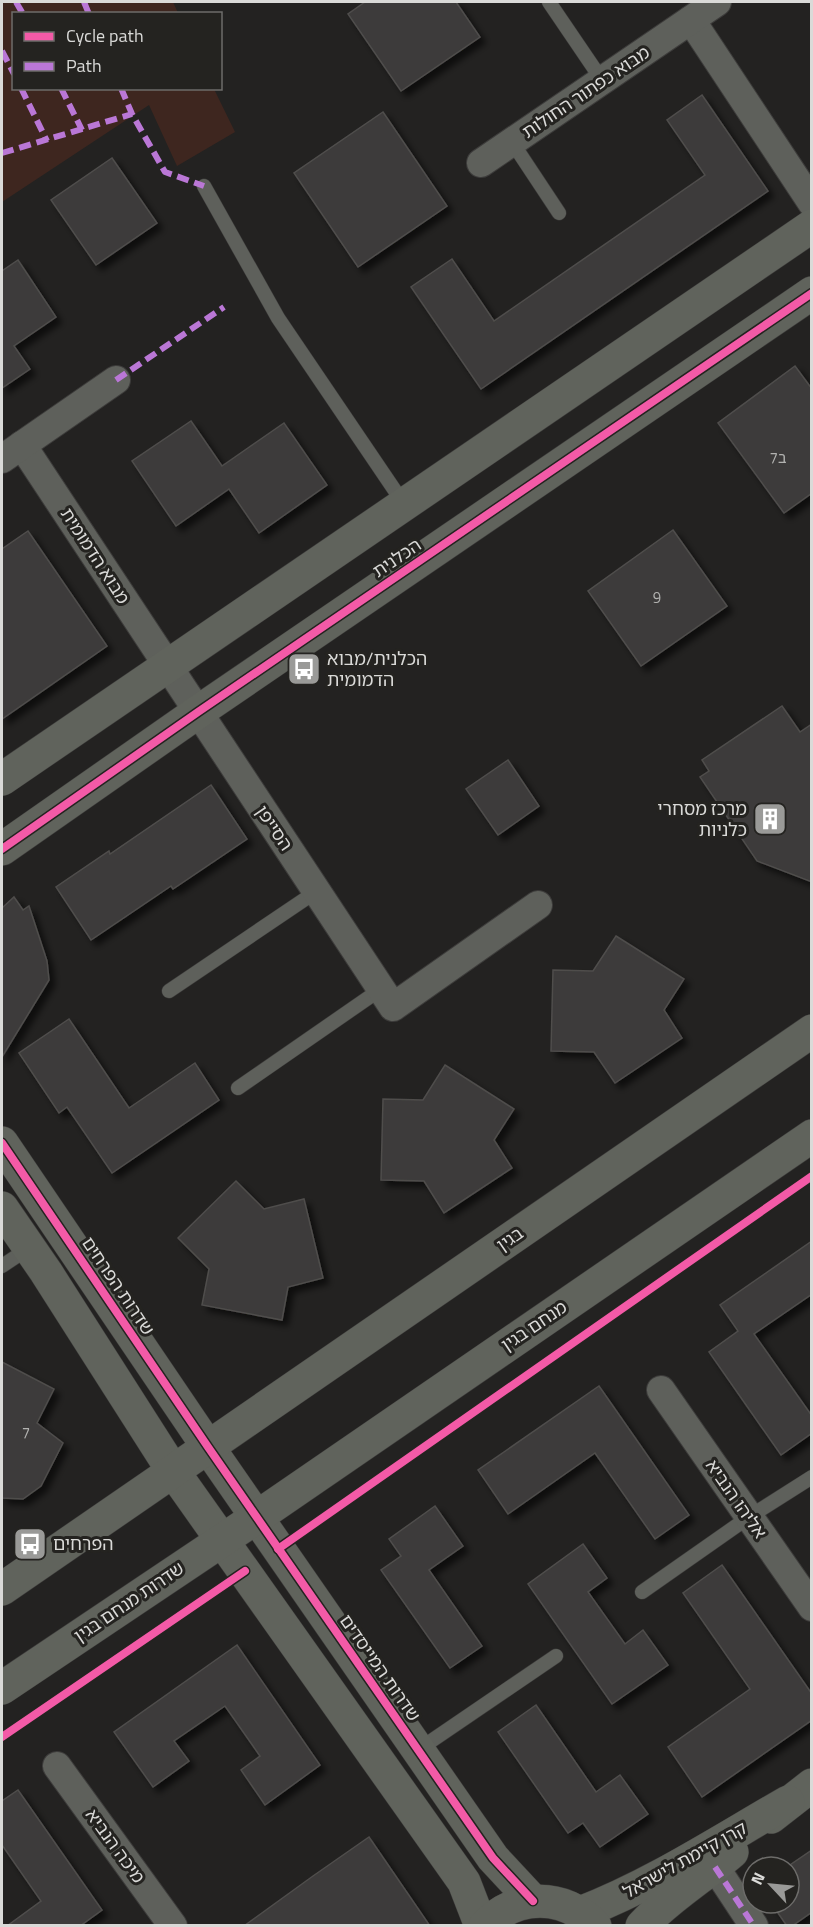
<svg xmlns="http://www.w3.org/2000/svg" width="813" height="1927" viewBox="0 0 813 1927" font-family="'Titillium Web','Noto Sans Hebrew',sans-serif">
<defs>
<filter id="shadow"><feDropShadow dx="5.5" dy="5.5" stdDeviation="3" flood-color="#0009"/></filter>
</defs>
<rect width="100%" height="100%" fill="#232221"/>
<!-- green -->
<path fill="#3e261f" d="M 2,2 L 173,2 L 178,13 L 14,14 L 14,88 L 214,89 L 235,132 L 177,166 L 149,105 L 2,202 Z"/>
<!-- building -->
<g fill="#3c3b3a" stroke="#4f4d4c" stroke-width="1.5" filter="url(#shadow)">
<path d="M 365,2 L 456,2 L 480,37 L 401,91 L 348,14 Z"/>
<path d="M 702,95 L 768,191 L 481,389 L 411,287 L 452,259 L 494,321 L 705,175 L 667,120 Z"/>
<path d="M 383,112 L 447,206 L 358,267 L 294,173 Z"/>
<path d="M 112,158 L 157,223 L 96,265 L 51,200 Z"/>
<path d="M 18,260 L 56,317 L 14,346 L 30,369 L 2,388 L 2,271 Z"/>
<path d="M 795,366 L 812,389 L 812,493 L 784,513 L 718,423 Z"/>
<path d="M 191,421 L 222,466 L 284,423 L 327,485 L 259,533 L 229,489 L 176,526 L 132,461 Z"/>
<path d="M 673,530 L 727,606 L 641,666 L 588,591 Z"/>
<path d="M 28,531 L 107,646 L 2,719 L 2,549 Z"/>
<path d="M 782,706 L 800,732 L 812,724 L 812,882 L 757,861 L 700,777 L 709,771 L 702,760 Z"/>
<path d="M 508,760 L 539,806 L 498,835 L 466,789 Z"/>
<path d="M 211,785 L 247,839 L 173,889 L 171,886 L 91,940 L 56,887 L 109,851 L 110,854 Z"/>
<path d="M 14,897 L 23,910 L 29,906 L 47,961 L 49,980 L 2,1057 L 2,908 Z"/>
<path d="M 616,936 L 684,979 L 664,1010 L 682,1038 L 615,1083 L 594,1052 L 551,1051 L 553,970 L 593,971 Z"/>
<path d="M 69,1019 L 129,1108 L 195,1063 L 219,1100 L 112,1173 L 67,1107 L 59,1113 L 19,1053 Z"/>
<path d="M 445,1065 L 514,1109 L 494,1140 L 512,1168 L 444,1213 L 424,1181 L 381,1180 L 383,1099 L 423,1100 Z"/>
<path d="M 236,1181 L 264,1209 L 304,1199 L 323,1278 L 288,1287 L 282,1320 L 202,1305 L 209,1269 L 178,1238 Z"/>
<path d="M 812,1241 L 812,1294 L 754,1334 L 812,1416 L 812,1433 L 781,1455 L 709,1352 L 738,1331 L 720,1305 Z"/>
<path d="M 2,1362 L 54,1389 L 37,1423 L 63,1443 L 41,1486 L 23,1499 L 2,1498 Z"/>
<path d="M 599,1386 L 689,1515 L 655,1539 L 595,1453 L 508,1514 L 478,1470 Z"/>
<path d="M 435,1506 L 463,1546 L 429,1570 L 482,1646 L 450,1668 L 381,1570 L 401,1556 L 389,1539 Z"/>
<path d="M 583,1544 L 607,1578 L 588,1592 L 625,1644 L 643,1630 L 668,1665 L 612,1704 L 528,1584 Z"/>
<path d="M 722,1565 L 812,1694 L 812,1720 L 702,1797 L 668,1747 L 750,1689 L 683,1593 Z"/>
<path d="M 237,1645 L 320,1765 L 265,1805 L 241,1770 L 260,1756 L 225,1706 L 174,1741 L 189,1761 L 153,1787 L 114,1732 Z"/>
<path d="M 536,1705 L 596,1792 L 620,1775 L 648,1814 L 600,1847 L 583,1823 L 568,1833 L 498,1732 Z"/>
<path d="M 18,1790 L 102,1910 L 80,1926 L 7,1926 L 41,1901 L 2,1845 L 2,1801 Z"/>
<path d="M 369,1837 L 430,1926 L 244,1926 L 313,1876 Z"/>
<path d="M 812,1850 L 812,1912 L 792,1926 L 787,1926 L 771,1903 L 789,1903 L 789,1867 L 787,1867 Z"/>
</g>
<g fill="none" stroke-linecap="round" stroke-linejoin="round">
<defs>
<g id="lane">
<path d="M 549,2 L 602,80"/>
<path d="M 512,142 L 559,213"/>
<path d="M 204,186 L 278,318 L 404,504"/>
<path d="M 169,991 L 317,891"/>
<path d="M 238,1088 L 381,989"/>
<path d="M 2,1266 L 29,1248"/>
<path d="M 642,1592 L 749,1517 L 812,1477"/>
<path d="M 418,1750 L 556,1656"/>
</g>
<g id="street">
<path d="M 691,20 L 812,203"/>
<path d="M 481,163 L 717,2"/>
<path d="M 22,445 L 393,1007 L 538,905"/>
<path d="M 2,459 L 116,380"/>
<path d="M 661,1390 L 812,1607"/>
<path d="M 57,1766 L 173,1926"/>
<path d="M 715,1867 L 754,1926"/>
</g>
<g id="secondary">
<path d="M 2,779 L 812,226"/>
<path d="M 2,849 L 198,712 L 812,293"/>
<path d="M 2,1143 L 208,1447 L 493,1858 L 533,1901"/>
<path d="M 2,1208 L 46,1272 L 173,1471 L 464,1882 L 481,1926"/>
<path d="M 2,1589 L 812,1031"/>
<path d="M 2,1688 L 257,1517 L 812,1136"/>
<path d="M 771,1817 L 812,1785"/>
<path d="M 580,1913 C 653,1885 720,1841 788,1802"/>
<path d="M 485,1926 C 516,1893 564,1893 595,1926"/>
<path d="M 642,1926 C 669,1897 703,1877 732,1852"/>
</g>
</defs>
<!-- lane casing -->
<use href="#lane" stroke="#3d3c3b" stroke-width="15"/>
<!-- street casing -->
<use href="#street" stroke="#3d3c3b" stroke-width="30"/>
<!-- secondary casing -->
<use href="#secondary" stroke="#3d3c3b" stroke-width="34"/>
<!-- lane -->
<use href="#lane" stroke="#5e605b" stroke-width="14"/>
<!-- street -->
<use href="#street" stroke="#5e605b" stroke-width="28"/>
<!-- secondary -->
<use href="#secondary" stroke="#60635c" stroke-width="33"/>
<!-- quiet -->
<g stroke="#ba77d6" stroke-width="6" stroke-dasharray="12 6" stroke-linecap="butt">
<path d="M 16,2 L 23,14"/>
<path d="M 84,2 L 89,14"/>
<path d="M 2,51 L 14,74"/>
<path d="M 21,88 L 47,141"/>
<path d="M 61,88 L 82,130"/>
<path d="M 121,88 L 132,114 L 165,172 L 204,186"/>
<path d="M 2,153 L 132,114"/>
<path d="M 116,380 L 224,307"/>
<path d="M 715,1867 L 754,1926"/>
</g>
<defs>
<g id="cycleway">
<path d="M 2,849 L 198,712 L 812,293"/>
<path d="M 2,1143 L 208,1447 L 493,1858 L 533,1901"/>
<path d="M 278,1549 L 812,1176"/>
<path d="M 2,1737 L 245,1571"/>
</g>
</defs>
<!-- cycleway casing -->
<use href="#cycleway" stroke="#242320" stroke-width="11"/>
<!-- cycleway -->
<use href="#cycleway" stroke="#f35aa7" stroke-width="8"/>
</g>
<!-- icons -->
<defs>
<symbol id="bus-square" viewBox="-11 -11 22 22"><rect x="-9" y="-9" width="18" height="18" rx="4" fill="#9a9a98" stroke="#242320"/><path d="M-5-6H5V4H4V6H2V4H-2V6H-4V4H-5ZM-3.5-4V0h7V-4ZM-3.5 1.2v1.5H-2V1.2ZM2 1.2v1.5H3.5V1.2Z" fill="#fff"/></symbol>
<symbol id="building-square" viewBox="-11 -11 22 22"><rect x="-9" y="-9" width="18" height="18" rx="4" fill="#9a9a98" stroke="#242320"/><path d="M-4-6H4V6H1V3H-1V6H-4ZM-2.5-4.3h1.7v1.8h-1.7ZM.8-4.3h1.7v1.8H.8ZM-2.5-1h1.7V.8h-1.7ZM.8-1h1.7V.8H.8Z" fill="#fff"/></symbol>
</defs>
<g fill-rule="evenodd">
<use href="#bus-square" x="285" y="650" width="38" height="38"/>
<use href="#building-square" x="751" y="800" width="38" height="38"/>
<use href="#bus-square" x="11" y="1525" width="38" height="38"/>
</g>
<g text-anchor="middle" stroke-width="6" stroke-linejoin="round" paint-order="stroke">
<!-- number labels -->
<g font-size="15" fill="#b2b2b0">
<text x="778" y="463">7ב</text>
<text x="657" y="603">9</text>
<text x="26" y="1438">7</text>
</g>
<!-- street labels -->
<g font-size="18" fill="#dadad8" stroke="#242320">
<text transform="translate(586 92) rotate(-34)" y="6">מבוא כפתור החולות</text>
<text transform="translate(95 556) rotate(57)" y="6">מבוא הדמומית</text>
<text transform="translate(397 558) rotate(-34)" y="6">הכלנית</text>
<text transform="translate(274 828) rotate(56)" y="6">הסייפן</text>
<text transform="translate(510 1239) rotate(-35)" y="6">בגין</text>
<text transform="translate(118 1286) rotate(56)" y="6">שדרות הפרחים</text>
<text transform="translate(534 1326) rotate(-34)" y="6">מנחם בגין</text>
<text transform="translate(736 1499) rotate(55)" y="6">אליהו הנביא</text>
<text transform="translate(129 1602) rotate(-34)" y="6">שדרות מנחם בגין</text>
<text transform="translate(380 1668) rotate(55)" y="6">שדרות המייסדים</text>
<text transform="translate(115 1846) rotate(54)" y="6">מיכה הנביא</text>
<text transform="translate(685 1860) rotate(-29)" y="6">קרן קיימת לישראל</text>
</g>
<!-- poi labels -->
<g font-size="18" fill="#dadad8" stroke="#242320" text-anchor="start">
<text x="327" y="665">הכלנית/מבוא<tspan x="327" dy="21">הדמומית</tspan></text>
<text x="747" y="815" text-anchor="end">מרכז מסחרי<tspan x="747" dy="21">כלניות</tspan></text>
<text x="53" y="1550">הפרחים</text>
</g>
</g>
<!-- border -->
<rect width="813" height="1927" fill="none" stroke="#dadad8" stroke-width="6"/>
<!-- legend -->
<rect x="12" y="12" width="210" height="78" fill="#242320" stroke="#6d6c6a" stroke-width="1.5"/>
<rect x="24" y="32" width="30" height="9" fill="#f35aa7" stroke="#6d6c6a" stroke-width="1.5"/>
<text x="66" y="42" font-size="18" fill="#dadad8">Cycle path</text>
<rect x="24" y="62" width="30" height="9" fill="#ba77d6" stroke="#6d6c6a" stroke-width="1.5"/>
<text x="66" y="72" font-size="18" fill="#dadad8">Path</text>
<!-- north arrow -->
<g transform="translate(771 1885) rotate(296)"><circle r="28" fill="#242320" stroke="#6d6c6a" stroke-width="1.5"/>
<path d="M0-4.5L10 22L0 15L-10 22Z" fill="#9a9a98"/>
<text y="-9" font-size="16" font-weight="bold" text-anchor="middle" fill="#dadad8">N</text>
</g>
</svg>
